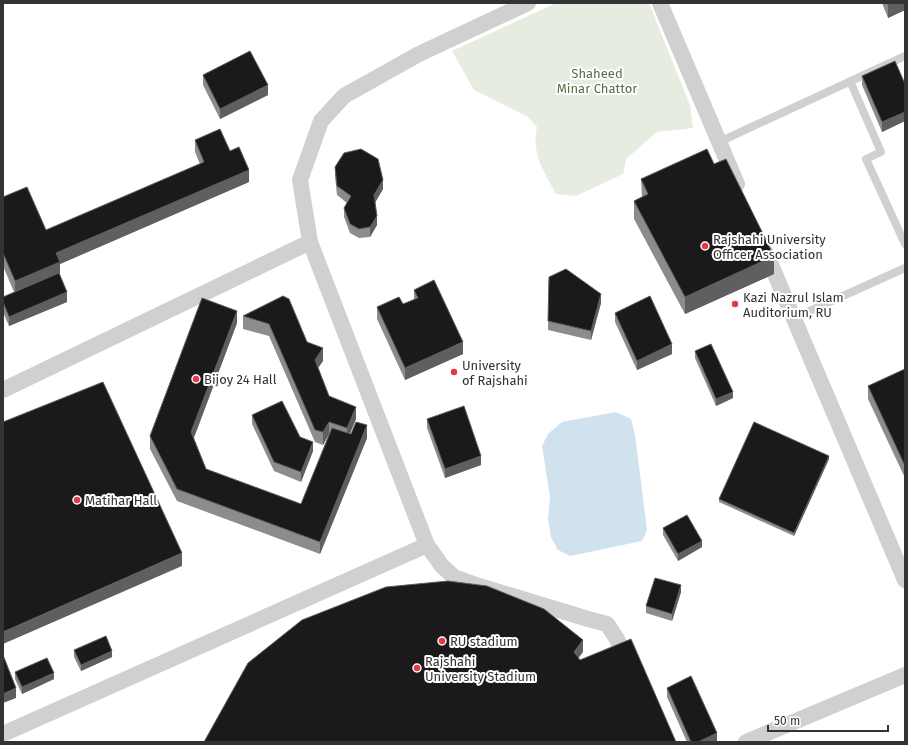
<svg xmlns="http://www.w3.org/2000/svg" width="908" height="745" viewBox="0 0 908 745" font-family="'Fira Sans',sans-serif">
<rect width="100%" height="100%" fill="#fff"/>
<!-- green -->
<path fill="#e6ecdf" d="M 556,3 L 649,3 L 690,105 L 693,128 L 657,132 L 626,159 L 623,174 L 576,196 L 556,194 C 544,171 531,155 537,127 L 528,117 L 474,90 L 452,51 Z"/>
<!-- water -->
<path fill="#cfe2ee" d="M 616,412 L 631,419 L 635,435 L 647,530 L 642,541 L 570,556 L 558,550 L 551,537 L 548,519 L 550,497 L 542,446 L 548,434 L 562,422 Z"/>
<g fill="none" stroke-linecap="round" stroke-linejoin="round">
<!-- service -->
<g stroke="#d0d0d0" stroke-width="8">
<path d="M 850,81 L 881,152 L 866,159 L 905,244"/>
<path d="M 719,142 L 905,56"/>
<path d="M 794,318 L 905,268"/>
</g>
<!-- minor -->
<g stroke="#d0d0d0" stroke-width="16">
<path d="M 660,3 L 737,184"/>
<path d="M 766,253 L 905,580"/>
<path d="M 3,390 L 310,242 L 300,180 L 321,121 L 344,96 L 419,54 L 528,3"/>
<path d="M 427,545 L 442,566 L 454,577 L 476,585 L 588,619 L 607,624 L 617,639 L 627,662"/>
<path d="M 3,734 L 427,545 L 310,242"/>
<path d="M 746,742 L 905,675"/>
</g>
</g>
<!-- wall -->
<g fill="#8c8c8c">
<path d="M 882,3 L 905,3 L 905,10 L 888,18 Z"/>
<path d="M 203,75 L 268,95 L 220,119 L 203,85 Z"/>
<path d="M 862,76 L 905,84 L 905,121 L 882,132 L 862,85 Z"/>
<path d="M 195,140 L 230,151 L 249,182 L 60,264 L 60,275 L 67,302 L 9,326 L 3,312 L 3,297 L 14,292 L 3,266 L 3,197 L 46,230 L 200,164 L 195,152 Z"/>
<path d="M 714,164 L 774,274 L 685,314 L 634,219 L 634,201 L 642,197 L 641,179 Z"/>
<path d="M 335,167 L 383,189 L 375,203 L 377,225 L 370,237 L 359,238 L 350,233 L 344,217 L 344,208 L 347,203 L 337,195 L 335,176 Z"/>
<path d="M 549,277 L 601,303 L 591,340 L 548,330 Z"/>
<path d="M 414,290 L 463,354 L 405,380 L 377,319 L 377,307 L 403,304 L 414,299 Z"/>
<path d="M 283,296 L 307,342 L 323,361 L 318,368 L 329,396 L 356,419 L 350,434 L 367,438 L 320,554 L 177,501 L 150,449 L 150,436 L 237,323 L 194,438 L 206,469 L 301,504 L 329,434 L 323,445 L 315,442 L 269,336 L 243,329 L 243,316 Z"/>
<path d="M 615,313 L 672,354 L 637,370 L 615,322 Z"/>
<path d="M 695,351 L 733,398 L 716,406 L 695,358 Z"/>
<path d="M 905,369 L 905,478 L 868,399 L 868,386 Z"/>
<path d="M 252,415 L 300,437 L 313,451 L 301,482 L 274,471 L 252,424 Z"/>
<path d="M 427,419 L 481,465 L 445,478 L 427,428 Z"/>
<path d="M 829,459 L 794,536 L 719,502 L 719,499 Z"/>
<path d="M 663,528 L 702,547 L 678,561 L 663,535 Z"/>
<path d="M 681,592 L 672,621 L 646,613 L 646,606 Z"/>
<path d="M 74,650 L 112,657 L 81,671 L 74,657 Z"/>
<path d="M 15,672 L 54,679 L 22,694 L 15,679 Z"/>
<path d="M 667,688 L 717,742 L 687,742 L 667,697 Z"/>
</g>
<!-- shaded-wall -->
<g fill="#5f5f5f">
<path d="M 893,3 L 905,3 L 905,10 L 888,18 L 888,5 Z"/>
<path d="M 268,85 L 268,95 L 220,119 L 220,109 Z"/>
<path d="M 905,112 L 905,121 L 882,132 L 882,122 Z"/>
<path d="M 249,170 L 249,182 L 60,264 L 60,275 L 15,294 L 15,281 L 56,253 Z"/>
<path d="M 383,180 L 383,189 L 374,204 L 374,195 Z"/>
<path d="M 377,216 L 377,225 L 370,237 L 370,227 Z"/>
<path d="M 774,256 L 774,274 L 685,314 L 685,297 Z"/>
<path d="M 67,292 L 67,302 L 9,326 L 9,317 Z"/>
<path d="M 601,294 L 601,303 L 591,340 L 591,331 Z"/>
<path d="M 237,311 L 237,323 L 191,445 L 191,432 Z"/>
<path d="M 463,342 L 463,354 L 405,380 L 405,368 Z"/>
<path d="M 672,344 L 672,354 L 637,370 L 637,361 Z"/>
<path d="M 323,348 L 323,361 L 315,372 L 315,360 Z"/>
<path d="M 733,392 L 733,398 L 716,406 L 716,399 Z"/>
<path d="M 356,407 L 356,419 L 347,440 L 347,428 Z"/>
<path d="M 329,422 L 329,434 L 323,445 L 323,432 Z"/>
<path d="M 367,425 L 367,438 L 320,554 L 320,542 Z"/>
<path d="M 313,442 L 313,451 L 301,482 L 301,472 Z"/>
<path d="M 481,456 L 481,465 L 445,478 L 445,469 Z"/>
<path d="M 829,456 L 829,459 L 794,536 L 794,533 Z"/>
<path d="M 702,541 L 702,547 L 678,561 L 678,554 Z"/>
<path d="M 182,553 L 182,566 L 3,644 L 3,632 Z"/>
<path d="M 681,585 L 681,592 L 672,621 L 672,614 Z"/>
<path d="M 583,640 L 583,652 L 574,664 L 574,652 Z"/>
<path d="M 112,651 L 112,657 L 81,671 L 81,665 Z"/>
<path d="M 54,673 L 54,679 L 22,694 L 22,687 Z"/>
<path d="M 16,688 L 16,698 L 3,703 L 3,694 Z"/>
<path d="M 717,733 L 717,742 L 698,742 Z"/>
</g>
<!-- building -->
<g fill="#1a1a1a" stroke="#5f5f5f">
<path d="M 887,3 L 893,3 L 888,5 Z"/>
<path d="M 250,51 L 268,85 L 220,109 L 203,75 Z"/>
<path d="M 895,61 L 905,84 L 905,112 L 882,122 L 862,76 Z"/>
<path d="M 220,129 L 230,151 L 239,147 L 249,170 L 56,253 L 60,262 L 15,281 L 3,253 L 3,197 L 27,187 L 46,230 L 204,162 L 195,140 Z"/>
<path d="M 361,149 L 378,159 L 383,180 L 374,195 L 377,216 L 370,227 L 359,229 L 350,224 L 344,208 L 351,196 L 337,186 L 335,167 L 344,153 Z"/>
<path d="M 707,149 L 714,164 L 726,159 L 774,256 L 685,297 L 634,201 L 648,194 L 641,179 Z"/>
<path d="M 566,269 L 601,294 L 591,331 L 548,321 L 549,277 Z"/>
<path d="M 59,273 L 67,292 L 9,317 L 3,302 L 3,297 Z"/>
<path d="M 434,280 L 463,342 L 405,368 L 377,307 L 399,297 L 403,304 L 418,298 L 414,290 Z"/>
<path d="M 283,296 L 289,299 L 307,342 L 323,348 L 315,360 L 329,396 L 356,407 L 347,428 L 329,422 L 323,432 L 315,430 L 269,324 L 243,316 Z"/>
<path d="M 650,296 L 672,344 L 637,361 L 615,313 Z"/>
<path d="M 202,298 L 237,311 L 191,432 L 206,469 L 301,504 L 332,428 L 351,434 L 356,422 L 367,425 L 320,542 L 177,489 L 150,436 Z"/>
<path d="M 711,344 L 733,392 L 716,399 L 695,351 Z"/>
<path d="M 905,369 L 905,466 L 868,386 Z"/>
<path d="M 103,382 L 182,553 L 3,632 L 3,422 Z"/>
<path d="M 282,401 L 300,437 L 313,442 L 301,472 L 274,462 L 252,415 Z"/>
<path d="M 464,406 L 481,456 L 445,469 L 427,419 Z"/>
<path d="M 754,422 L 829,456 L 794,533 L 719,499 Z"/>
<path d="M 687,515 L 702,541 L 678,554 L 663,528 Z"/>
<path d="M 655,578 L 681,585 L 672,614 L 646,606 Z"/>
<path d="M 448,581 L 487,586 L 544,609 L 583,640 L 574,652 L 580,660 L 631,639 L 676,742 L 204,742 L 248,663 L 302,620 L 386,587 Z"/>
<path d="M 106,636 L 112,651 L 81,665 L 74,650 Z"/>
<path d="M 3,655 L 16,688 L 3,694 Z"/>
<path d="M 47,658 L 54,673 L 22,687 L 15,672 Z"/>
<path d="M 691,676 L 717,733 L 698,742 L 691,742 L 667,688 Z"/>
</g>
<!-- markers -->
<g fill="#e63946" stroke="#fff" stroke-width="1.5">
<circle cx="705" cy="246" r="4"/>
<circle cx="735" cy="304" r="4"/>
<circle cx="454" cy="372" r="4"/>
<circle cx="196" cy="379" r="4"/>
<circle cx="77" cy="500" r="4"/>
<circle cx="442" cy="641" r="4"/>
<circle cx="417" cy="668" r="4"/>
</g>
<g text-anchor="middle" stroke-width="4" stroke-linejoin="round" paint-order="stroke">
<!-- park labels -->
<g font-size="13" fill="#56703f" stroke="#fff">
<text x="597" y="78">Shaheed<tspan x="597" dy="15">Minar Chattor</tspan></text>
</g>
<!-- poi labels -->
<g font-size="13" fill="#333" stroke="#fff" text-anchor="start">
<text x="713" y="244">Rajshahi University<tspan x="713" dy="15">Officer Association</tspan></text>
<text x="743" y="302">Kazi Nazrul Islam<tspan x="743" dy="15">Auditorium, RU</tspan></text>
<text x="462" y="370">University<tspan x="462" dy="15">of Rajshahi</tspan></text>
<text x="204" y="384">Bijoy 24 Hall</text>
<text x="85" y="505">Matihar Hall</text>
<text x="450" y="646">RU stadium</text>
<text x="425" y="666">Rajshahi<tspan x="425" dy="15">University Stadium</tspan></text>
</g>
</g>
<!-- border -->
<rect width="908" height="745" fill="none" stroke="#333333" stroke-width="8"/>
<!-- scale -->
<path d="M768 725v6h120v-6" fill="none" stroke="#333333" stroke-width="2"/>
<text x="774" y="725" font-size="12" fill="#333333" stroke="#ffffff" stroke-width="3" paint-order="stroke">50 m</text>
</svg>
